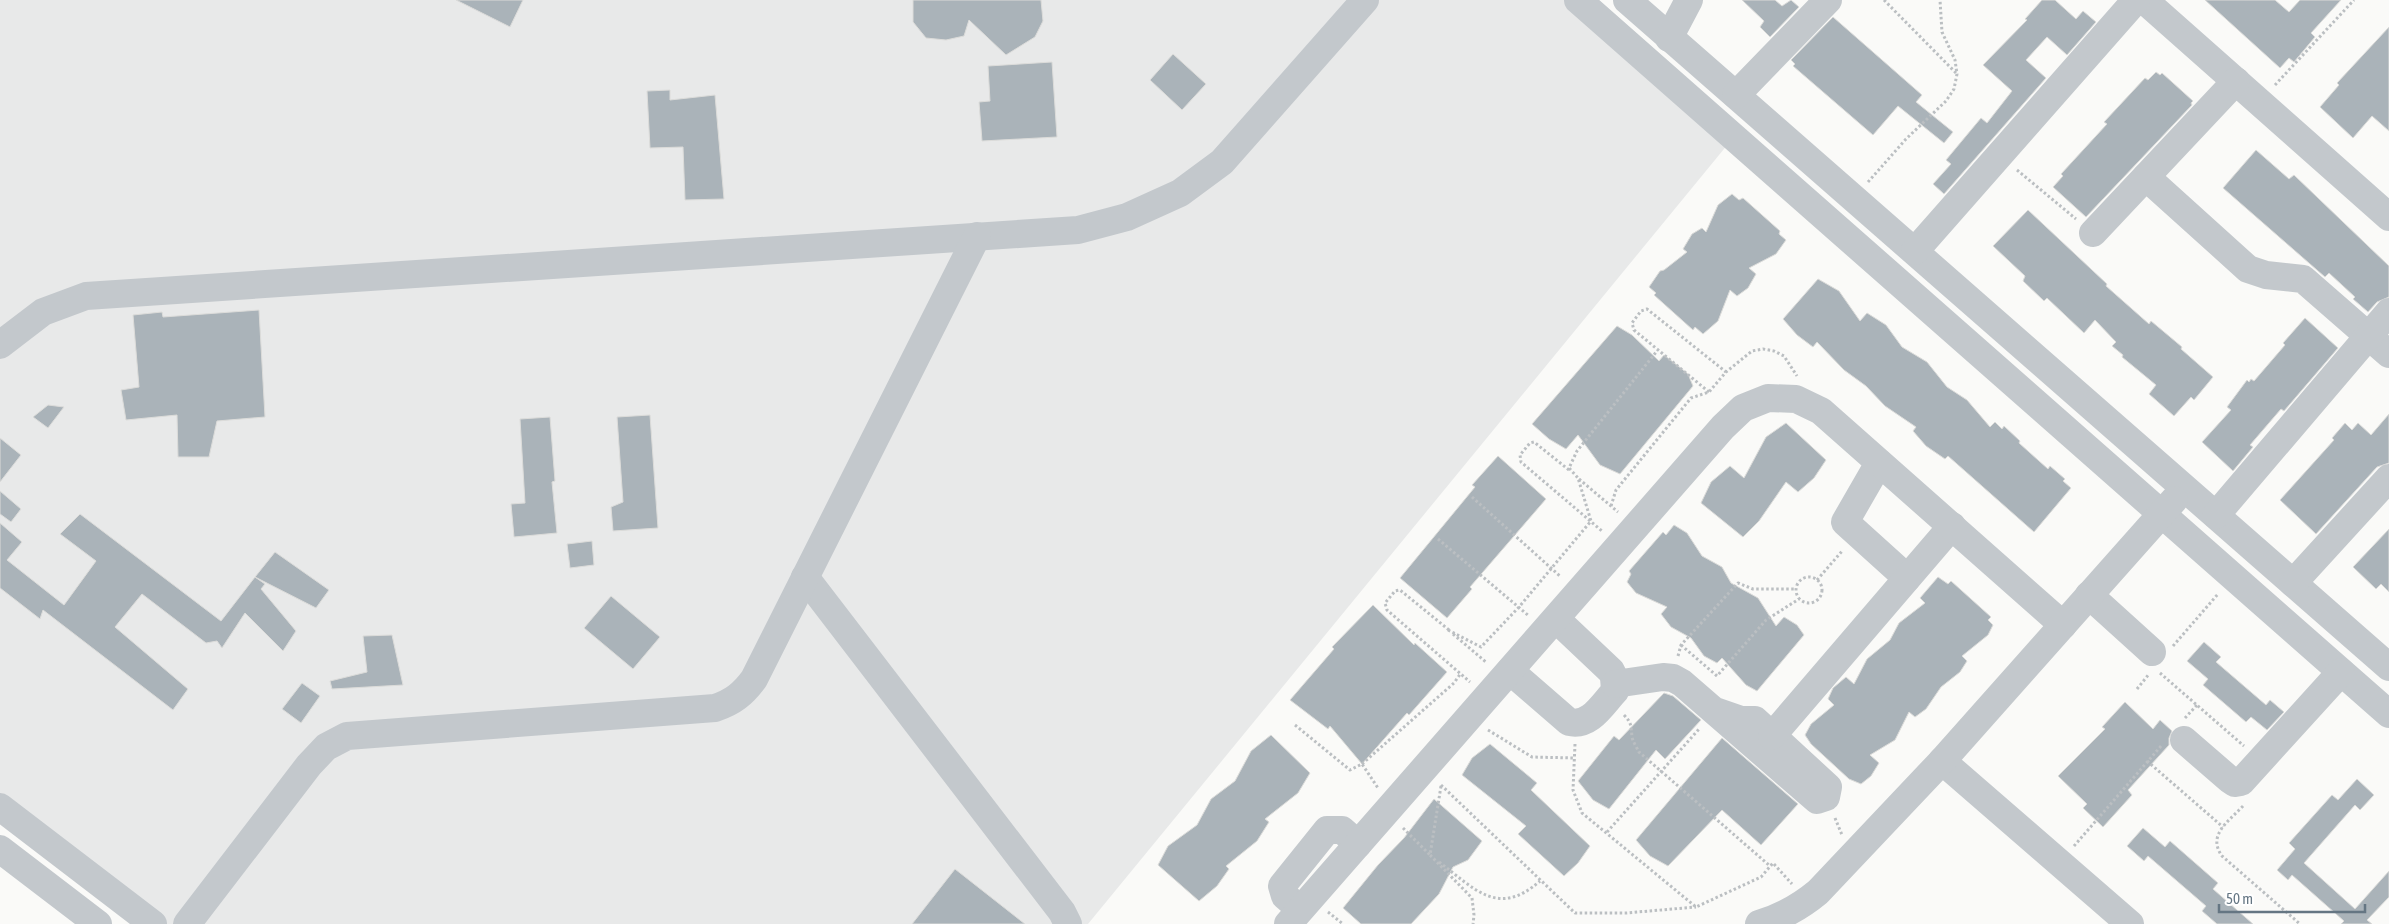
<svg xmlns="http://www.w3.org/2000/svg" width="2389" height="924" viewBox="0 0 2389 924" font-family="'Asap Condensed',sans-serif">
<rect width="100%" height="100%" fill="#fafaf8"/>
<!-- built -->
<path fill="#e8e9e9" d="M 0,0 L 1599,0 L 1742,127 L 1088,924 L 135,924 L 0,821 Z"/>
<!-- building -->
<g fill="#aab3b9" stroke="#dcdcda">
<path d="M 456,0 L 523,0 L 510,27 Z"/>
<path d="M 913,0 L 1041,0 L 1043,21 L 1035,37 L 1006,55 L 969,20 L 964,36 L 946,40 L 926,38 L 913,22 Z"/>
<path d="M 1742,0 L 1775,0 L 1782,6 L 1791,0 L 1799,7 L 1770,37 L 1760,27 L 1764,21 Z"/>
<path d="M 2042,0 L 2055,0 L 2076,19 L 2083,11 L 2096,22 L 2067,55 L 2047,37 L 2026,60 L 2046,78 L 1944,194 L 1933,184 L 1951,164 L 1946,160 L 1981,118 L 1987,123 L 2012,91 L 1983,65 L 2027,20 L 2025,19 Z"/>
<path d="M 2205,0 L 2275,0 L 2289,12 L 2300,0 L 2341,0 L 2311,33 L 2315,37 L 2294,62 L 2289,58 L 2280,68 Z"/>
<path d="M 1833,17 L 1922,95 L 1916,102 L 1953,132 L 1944,143 L 1898,106 L 1873,135 L 1793,66 L 1795,64 L 1791,60 Z"/>
<path d="M 2389,27 L 2389,131 L 2372,116 L 2353,138 L 2320,107 L 2339,85 L 2337,83 Z"/>
<path d="M 1173,54 L 1206,84 L 1182,110 L 1150,80 Z"/>
<path d="M 1052,62 L 1057,137 L 982,141 L 979,102 L 990,101 L 988,66 Z"/>
<path d="M 2156,72 L 2160,75 L 2162,73 L 2193,101 L 2191,103 L 2192,105 L 2086,217 L 2053,187 L 2063,176 L 2061,174 L 2107,124 L 2104,122 L 2118,107 L 2145,78 L 2148,80 Z"/>
<path d="M 670,90 L 670,100 L 715,95 L 724,199 L 685,200 L 683,147 L 650,148 L 647,91 Z"/>
<path d="M 2256,150 L 2289,179 L 2294,175 L 2389,266 L 2389,297 L 2377,302 L 2368,312 L 2353,299 L 2355,297 L 2329,273 L 2325,277 L 2223,188 Z"/>
<path d="M 1732,194 L 1739,200 L 1743,198 L 1780,231 L 1779,234 L 1786,240 L 1776,254 L 1749,268 L 1756,274 L 1748,288 L 1737,296 L 1730,290 L 1718,321 L 1703,334 L 1695,327 L 1693,330 L 1654,295 L 1656,293 L 1649,287 L 1660,271 L 1664,270 L 1687,252 L 1683,249 L 1692,234 L 1702,228 L 1706,232 L 1718,205 Z"/>
<path d="M 2028,210 L 2107,284 L 2106,286 L 2149,324 L 2151,321 L 2182,347 L 2181,349 L 2213,377 L 2194,400 L 2191,397 L 2174,416 L 2149,394 L 2156,385 L 2122,357 L 2123,355 L 2112,346 L 2116,342 L 2095,320 L 2084,333 L 2047,298 L 2044,301 L 2023,281 L 2025,276 L 1993,246 Z"/>
<path d="M 1818,279 L 1839,291 L 1860,321 L 1867,313 L 1886,325 L 1902,347 L 1927,362 L 1947,387 L 1967,400 L 1990,427 L 1995,422 L 2002,429 L 2004,426 L 2020,441 L 2019,443 L 2048,469 L 2050,466 L 2065,479 L 2063,481 L 2071,488 L 2034,532 L 1948,456 L 1945,459 L 1926,446 L 1913,431 L 1916,427 L 1885,406 L 1866,386 L 1844,370 L 1817,342 L 1813,347 L 1797,335 L 1783,319 Z"/>
<path d="M 259,310 L 265,417 L 217,421 L 209,457 L 178,457 L 177,415 L 126,420 L 121,390 L 139,387 L 133,315 L 162,312 L 163,317 Z"/>
<path d="M 2305,318 L 2338,348 L 2284,411 L 2281,409 L 2250,445 L 2253,447 L 2233,471 L 2202,442 L 2231,410 L 2227,407 L 2247,380 L 2249,382 L 2251,379 L 2254,381 L 2285,345 L 2283,343 Z"/>
<path d="M 1617,326 L 1632,335 L 1659,361 L 1664,355 L 1682,369 L 1688,374 L 1693,386 L 1620,474 L 1600,465 L 1578,435 L 1566,449 L 1549,439 L 1532,424 Z"/>
<path d="M 48,405 L 64,407 L 48,428 L 33,417 Z"/>
<path d="M 2389,414 L 2389,463 L 2377,467 L 2316,534 L 2280,500 L 2334,440 L 2332,438 L 2345,423 L 2352,430 L 2358,423 L 2371,435 Z"/>
<path d="M 650,415 L 658,528 L 613,531 L 611,507 L 623,502 L 617,417 Z"/>
<path d="M 550,417 L 555,481 L 552,482 L 557,533 L 514,537 L 511,504 L 525,503 L 520,419 Z"/>
<path d="M 1786,423 L 1826,460 L 1814,478 L 1798,492 L 1786,482 L 1759,521 L 1743,537 L 1701,503 L 1711,482 L 1730,466 L 1744,478 L 1766,437 Z"/>
<path d="M 0,438 L 21,455 L 0,482 Z"/>
<path d="M 1498,456 L 1546,499 L 1470,587 L 1472,589 L 1447,618 L 1400,578 L 1475,487 L 1472,485 Z"/>
<path d="M 0,491 L 21,509 L 11,522 L 0,514 Z"/>
<path d="M 80,514 L 221,621 L 255,577 L 265,584 L 261,589 L 296,631 L 283,651 L 245,613 L 222,648 L 217,641 L 206,643 L 142,594 L 115,627 L 188,689 L 173,710 L 43,610 L 40,619 L 0,588 L 0,523 L 22,542 L 7,560 L 64,605 L 96,561 L 60,534 Z"/>
<path d="M 1674,525 L 1687,533 L 1702,556 L 1722,567 L 1731,583 L 1758,598 L 1776,626 L 1784,617 L 1797,625 L 1804,635 L 1757,691 L 1746,685 L 1722,658 L 1717,663 L 1704,656 L 1691,638 L 1671,627 L 1661,614 L 1667,607 L 1636,593 L 1627,582 L 1631,574 L 1629,571 L 1663,532 L 1666,535 Z"/>
<path d="M 2389,529 L 2389,592 L 2381,584 L 2376,589 L 2353,567 Z"/>
<path d="M 592,541 L 594,565 L 570,568 L 567,544 Z"/>
<path d="M 275,552 L 329,590 L 316,608 L 255,577 Z"/>
<path d="M 1938,577 L 1948,584 L 1951,581 L 1991,617 L 1988,620 L 1993,625 L 1988,635 L 1962,656 L 1967,661 L 1960,672 L 1941,687 L 1926,709 L 1915,717 L 1909,712 L 1895,740 L 1870,755 L 1879,763 L 1871,776 L 1861,784 L 1849,779 L 1811,744 L 1805,735 L 1811,724 L 1834,705 L 1828,699 L 1833,688 L 1846,677 L 1854,684 L 1867,659 L 1890,640 L 1899,623 L 1925,603 L 1920,598 Z"/>
<path d="M 611,596 L 660,637 L 633,669 L 584,628 Z"/>
<path d="M 1373,605 L 1414,645 L 1415,643 L 1447,672 L 1409,715 L 1407,713 L 1362,764 L 1330,726 L 1328,729 L 1290,700 L 1334,649 L 1332,647 Z"/>
<path d="M 392,635 L 403,685 L 332,689 L 330,681 L 367,672 L 363,636 Z"/>
<path d="M 2204,642 L 2221,657 L 2216,662 L 2266,705 L 2270,700 L 2284,712 L 2267,730 L 2251,717 L 2246,722 L 2203,685 L 2208,679 L 2187,661 Z"/>
<path d="M 302,683 L 320,696 L 301,723 L 282,709 Z"/>
<path d="M 1664,693 L 1673,696 L 1701,720 L 1665,759 L 1656,750 L 1609,809 L 1593,800 L 1578,781 L 1614,736 L 1619,740 Z"/>
<path d="M 2125,702 L 2153,729 L 2160,720 L 2172,731 L 2169,738 L 2169,745 L 2128,790 L 2132,795 L 2103,827 L 2083,808 L 2087,804 L 2058,776 L 2105,729 L 2102,727 Z"/>
<path d="M 1271,735 L 1310,773 L 1298,793 L 1265,819 L 1269,822 L 1257,841 L 1226,866 L 1229,869 L 1217,886 L 1199,901 L 1158,865 L 1168,846 L 1197,825 L 1211,799 L 1235,781 L 1251,751 Z"/>
<path d="M 1722,738 L 1798,804 L 1761,845 L 1722,810 L 1668,866 L 1650,856 L 1636,840 Z"/>
<path d="M 1490,744 L 1537,783 L 1531,790 L 1590,846 L 1578,863 L 1564,876 L 1518,834 L 1526,826 L 1462,775 L 1472,758 Z"/>
<path d="M 2357,779 L 2374,795 L 2360,810 L 2355,805 L 2304,863 L 2355,909 L 2389,871 L 2389,897 L 2367,920 L 2372,924 L 2341,924 L 2344,921 L 2292,875 L 2288,880 L 2277,870 L 2295,849 L 2289,843 L 2332,795 L 2338,800 Z"/>
<path d="M 1434,799 L 1482,841 L 1468,860 L 1453,867 L 1439,894 L 1411,924 L 1361,924 L 1343,908 L 1378,865 L 1404,838 Z"/>
<path d="M 2143,828 L 2165,847 L 2170,841 L 2218,883 L 2213,889 L 2253,924 L 2217,924 L 2202,911 L 2206,906 L 2148,856 L 2144,861 L 2127,846 Z"/>
<path d="M 955,869 L 1025,924 L 912,924 Z"/>
</g>
<g fill="none" stroke-linecap="round" stroke-linejoin="round">
<!-- path -->
<g stroke="#bbbfc2" stroke-width="3" stroke-dasharray="2.5 2.5" stroke-linecap="butt">
<path d="M 1884,0 L 1957,74"/>
<path d="M 2275,85 L 2354,0"/>
<path d="M 2017,170 L 2076,219"/>
<path d="M 1868,182 L 1906,139 L 1946,101 L 1954,89 L 1957,74 L 1955,60 L 1942,32 L 1940,0"/>
<path d="M 1709,392 L 1634,330 L 1632,323 L 1641,311 L 1647,309 L 1726,372"/>
<path d="M 1569,470 L 1534,442 L 1530,443 L 1520,455 L 1521,462 L 1602,531"/>
<path d="M 1579,479 L 1618,512"/>
<path d="M 1472,497 L 1561,577"/>
<path d="M 1611,506 L 1616,490 L 1691,398 L 1709,392 L 1726,372 L 1752,351 L 1763,349 L 1774,351 L 1784,356 L 1797,376"/>
<path d="M 1438,539 L 1529,616"/>
<circle cx="1809" cy="590" r="13"/>
<path d="M 1817,580 L 1843,550"/>
<path d="M 1448,630 L 1481,647 L 1519,607 L 1591,521 L 1578,478 L 1569,468 L 1577,451 L 1657,351"/>
<path d="M 1449,630 L 1400,590 L 1395,591 L 1385,603 L 1387,610 L 1470,682"/>
<path d="M 1453,634 L 1487,663"/>
<path d="M 1681,645 L 1717,676 L 1766,620 L 1799,599"/>
<path d="M 2173,646 L 2218,594"/>
<path d="M 1678,656 L 1681,645 L 1738,583 L 1753,589 L 1796,589"/>
<path d="M 2160,673 L 2244,746"/>
<path d="M 2137,689 L 2149,674"/>
<path d="M 1624,715 C 1632,723 1631,727 1632,737 C 1633,742 1637,748 1639,752 L 1770,866"/>
<path d="M 2185,718 L 2197,705"/>
<path d="M 1295,725 L 1350,770 L 1362,764 L 1378,788"/>
<path d="M 1488,730 L 1532,757 L 1574,758"/>
<path d="M 1575,744 L 1573,790 L 1582,813 L 1696,907 L 1761,877 L 1773,863 L 1792,884"/>
<path d="M 2147,761 L 2223,827"/>
<path d="M 1362,764 L 1454,683 L 1461,673"/>
<path d="M 1441,785 L 1575,913 L 1626,913 L 1696,907"/>
<path d="M 1441,786 L 1430,855 L 1472,898 L 1474,915 L 1473,924"/>
<path d="M 2243,806 C 2228,822 2207,835 2222,856 L 2300,924"/>
<path d="M 1835,818 L 1842,835"/>
<path d="M 1403,828 L 1430,855"/>
<path d="M 1607,832 L 1700,728"/>
<path d="M 2074,846 L 2162,745"/>
<path d="M 1439,862 C 1475,889 1498,918 1540,881"/>
<path d="M 1328,912 L 1343,924"/>
</g>
<!-- minor -->
<g stroke="#c3c8cc" stroke-width="28">
<path d="M 1578,0 L 2389,714"/>
<path d="M 1627,0 L 2389,667"/>
<path d="M 2144,0 L 2389,217"/>
<path d="M 1669,38 L 1689,0"/>
<path d="M 1736,95 L 1828,0"/>
<path d="M 2146,177 L 2248,269 L 2266,275 L 2303,279 L 2389,354"/>
<path d="M 2093,233 L 2236,81"/>
<path d="M 1915,251 L 2136,0"/>
<path d="M 0,345 L 43,312 L 86,296 L 1078,230 L 1127,217 L 1180,193 L 1222,162 L 1365,0"/>
<path d="M 1879,463 L 1845,522 L 1907,578"/>
<path d="M 2216,515 L 2389,312"/>
<path d="M 805,577 L 1062,912 L 1068,924"/>
<path d="M 2293,583 L 2389,478"/>
<path d="M 2089,595 L 2152,652"/>
<path d="M 1510,671 L 1569,722 C 1590,727 1602,705 1615,691 L 1614,677 L 1611,671 L 1556,619"/>
<path d="M 1615,684 L 1663,677 L 1673,678 L 1682,683 L 1817,800 L 1826,797 L 1828,787 L 1755,720 L 1741,720 L 1715,711"/>
<path d="M 1772,736 L 1952,526"/>
<path d="M 2184,740 L 2229,779 L 2235,783 L 2241,782 L 2341,672"/>
<path d="M 1942,761 L 2130,924"/>
<path d="M 0,807 L 153,924"/>
<path d="M 0,849 L 98,924"/>
<path d="M 1300,909 L 1285,896 L 1282,886 L 1327,830 L 1342,830 L 1358,844"/>
<path d="M 187,924 L 309,765 L 326,747 L 347,736 L 715,708 C 733,702 743,694 754,679 L 977,236"/>
<path d="M 1288,924 L 1723,427 L 1743,408 L 1768,398 L 1796,399 L 1821,411 L 2063,625"/>
<path d="M 1759,924 C 1782,917 1800,907 1818,892 L 1942,761 L 2174,500"/>
</g>
</g>
<!-- scale -->
<path d="M2219 904v8h146v-8" fill="none" stroke="#657683" stroke-width="2.5"/>
<text x="2226" y="904" font-size="15" fill="#657683" stroke="#ffffff" stroke-width="4" paint-order="stroke">50 m</text>
</svg>
